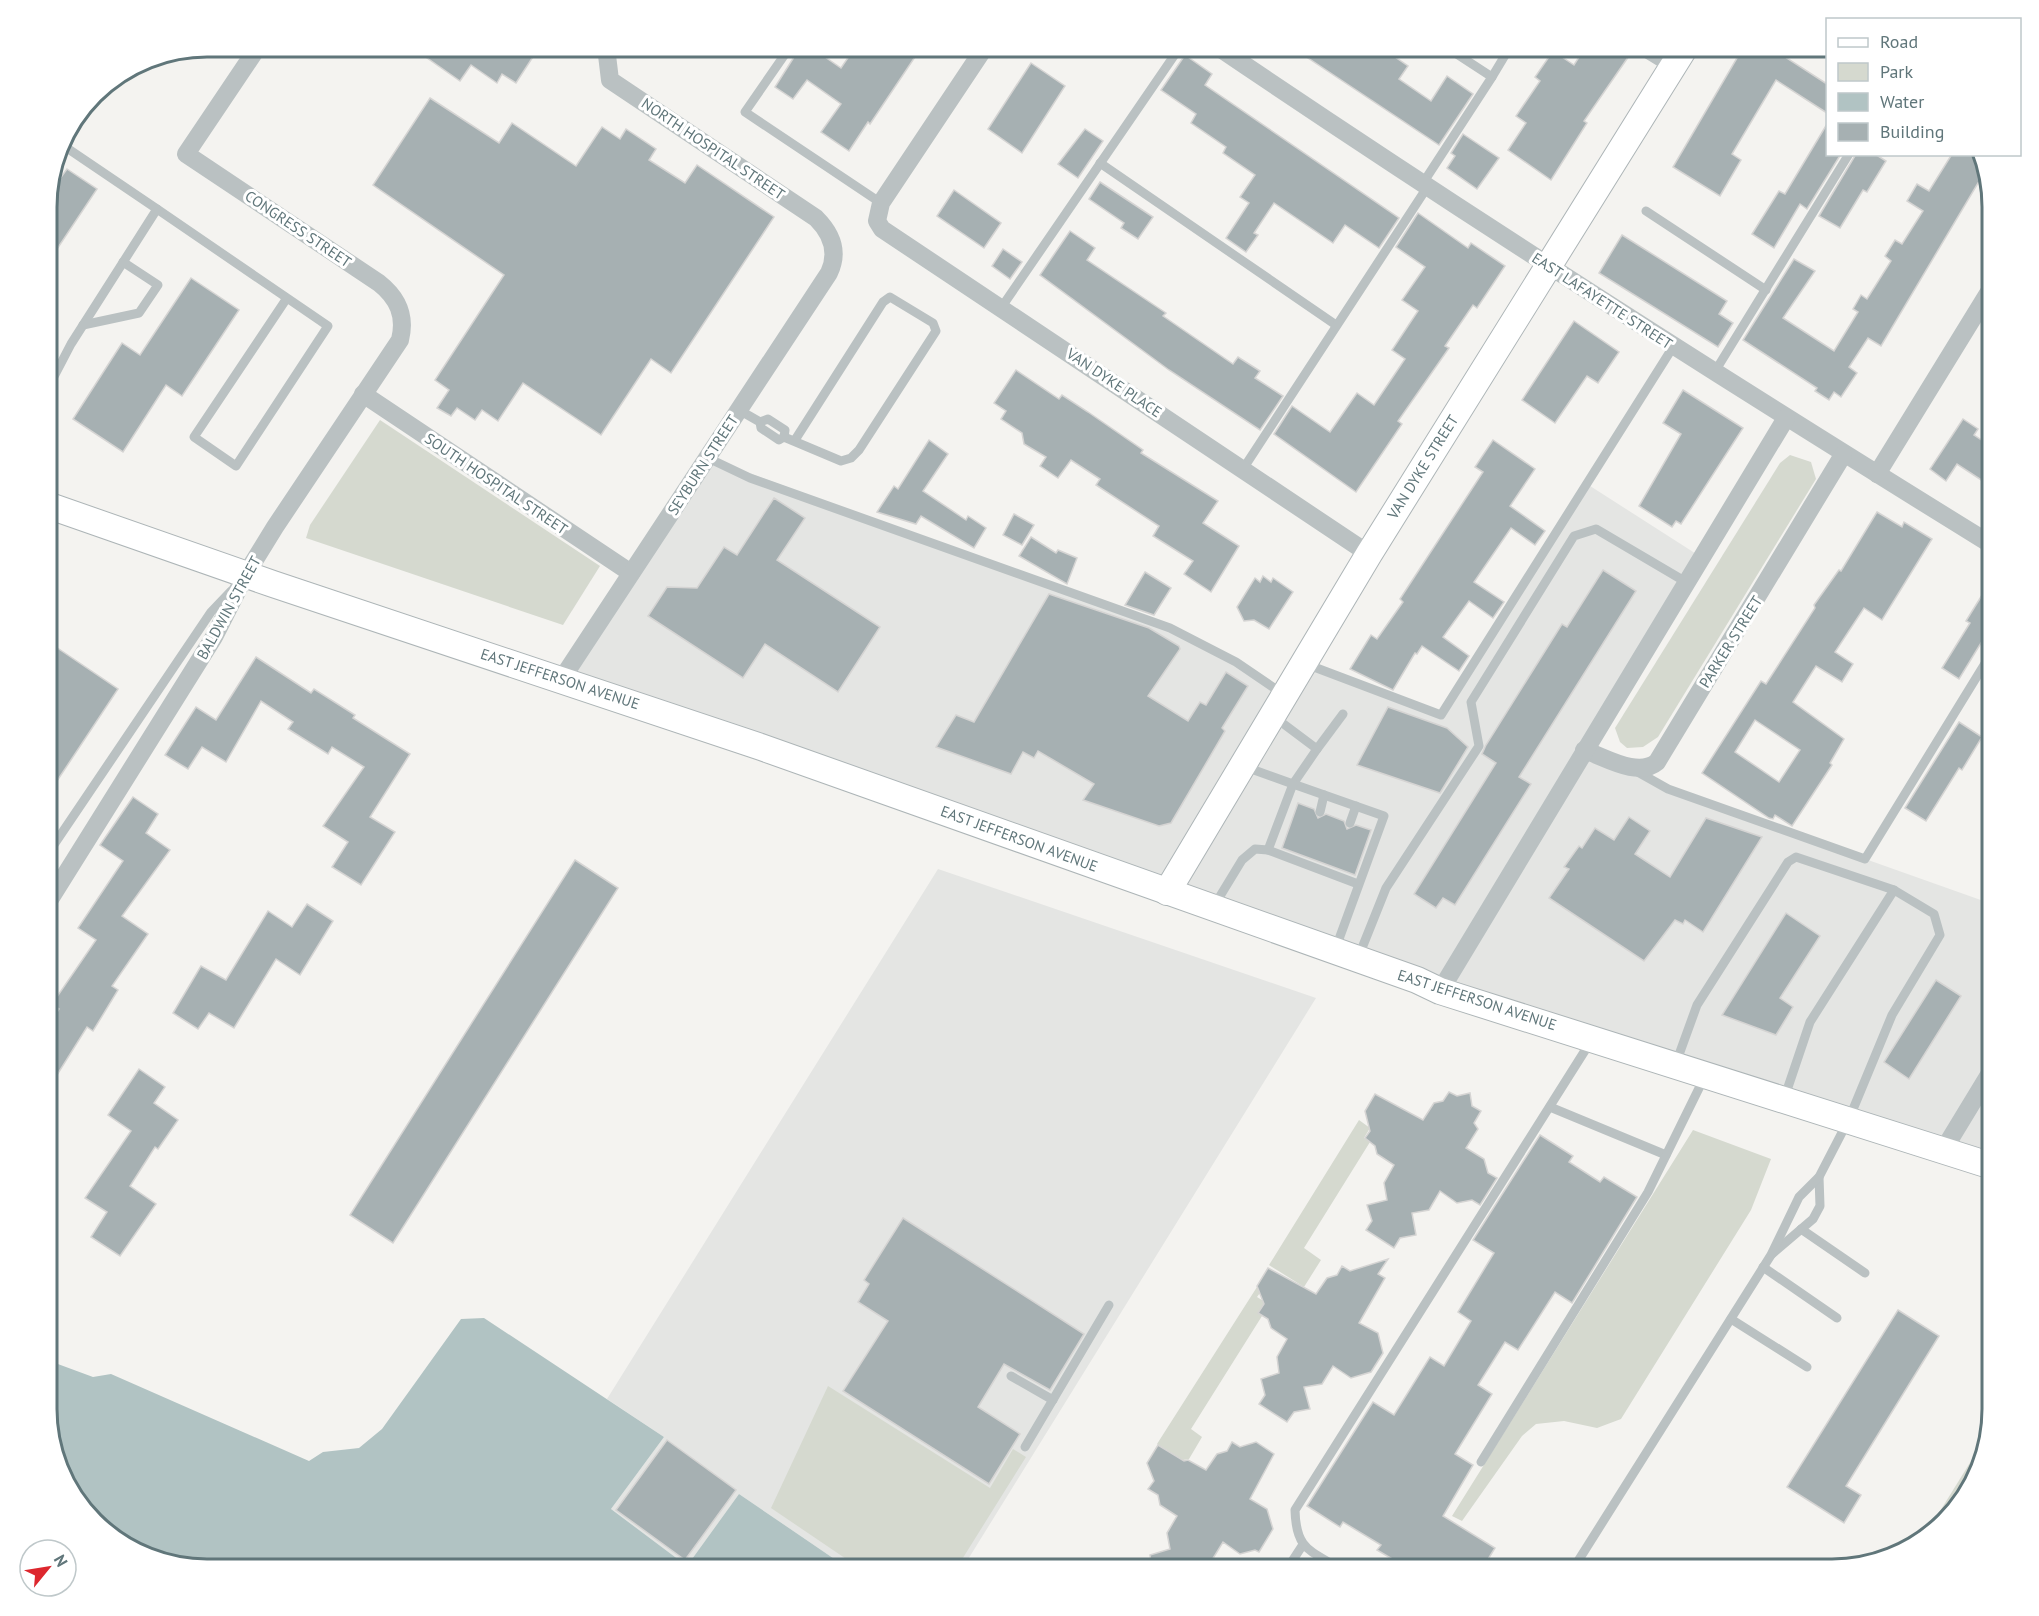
<svg xmlns="http://www.w3.org/2000/svg" width="2039" height="1616" viewBox="0 0 2039 1616" font-family="'PT Sans',sans-serif">
<rect width="100%" height="100%" fill="#f4f3f0"/>
<!-- built -->
<g fill="#e4e5e3">
<path d="M 708,458 L 1170,628 L 1285,695 L 1304,663 L 1441,715 L 1587,484 L 1701,557 L 1585,750 L 1668,789 L 1992,904 L 1992,1166 L 561,680 Z"/>
<path d="M 938,869 L 1316,998 L 962,1569 L 849,1569 L 739,1494 L 687,1566 L 611,1509 L 664,1437 L 607,1399 Z"/>
</g>
<!-- green -->
<g fill="#d5d9cf">
<path d="M 380,420 L 600,566 L 563,625 L 306,538 L 310,525 Z"/>
<path d="M 1790,455 L 1811,462 L 1816,479 L 1658,737 L 1643,747 L 1627,748 L 1620,742 L 1615,728 L 1780,463 Z"/>
<path d="M 1359,1120 L 1370,1128 L 1364,1138 L 1370,1142 L 1304,1248 L 1321,1260 L 1304,1287 L 1269,1265 Z"/>
<path d="M 1693,1130 L 1771,1159 L 1751,1210 L 1621,1419 L 1597,1428 L 1564,1421 L 1536,1424 L 1522,1436 L 1462,1521 L 1452,1516 Z"/>
<path d="M 1257,1287 L 1262,1290 L 1257,1297 L 1265,1302 L 1258,1313 L 1262,1316 L 1191,1429 L 1202,1437 L 1189,1459 L 1183,1460 L 1157,1444 Z"/>
<path d="M 828,1386 L 990,1488 L 1013,1449 L 1026,1457 L 956,1569 L 861,1569 L 771,1508 Z"/>
<path d="M 1989,1432 L 1984,1461 L 1953,1514 L 1924,1537 Z"/>
</g>
<!-- water -->
<path fill="#b1c3c3" d="M 484,1318 L 664,1437 L 611,1509 L 687,1566 L 739,1494 L 849,1569 L 207,1569 L 146,1557 L 102,1530 L 63,1480 L 47,1419 L 47,1360 L 93,1377 L 111,1374 L 309,1461 L 323,1452 L 359,1448 L 382,1429 L 461,1319 Z"/>
<!-- building -->
<g fill="#a6b0b2" stroke="#d5d4d3" stroke-width="1.5" fill-rule="evenodd">
<path d="M 410,46 L 540,46 L 516,83 L 502,74 L 497,83 L 471,65 L 460,81 Z"/>
<path d="M 801,46 L 809,46 L 841,68 L 856,46 L 906,46 L 917,54 L 870,124 L 868,122 L 849,151 L 821,132 L 841,104 L 807,80 L 793,99 L 775,87 Z"/>
<path d="M 1290,46 L 1379,46 L 1408,66 L 1399,79 L 1431,101 L 1447,76 L 1473,94 L 1439,145 Z"/>
<path d="M 1586,46 L 1623,46 L 1631,53 L 1584,121 L 1587,123 L 1551,180 L 1508,150 L 1526,123 L 1516,116 L 1540,81 L 1535,77 L 1553,51 L 1574,65 Z"/>
<path d="M 1744,46 L 1768,46 L 1827,84 L 1827,113 L 1776,80 L 1732,154 L 1741,160 L 1720,196 L 1673,167 Z"/>
<path d="M 1185,55 L 1212,74 L 1205,85 L 1399,218 L 1379,248 L 1345,225 L 1333,243 L 1274,203 L 1254,233 L 1258,235 L 1246,252 L 1226,238 L 1249,203 L 1240,197 L 1255,175 L 1223,153 L 1226,147 L 1191,123 L 1196,114 L 1161,90 Z"/>
<path d="M 1031,63 L 1065,86 L 1022,153 L 988,129 Z"/>
<path d="M 430,98 L 499,143 L 512,123 L 576,166 L 602,127 L 620,139 L 626,129 L 656,149 L 649,160 L 685,183 L 697,165 L 774,217 L 671,373 L 651,359 L 601,435 L 523,383 L 498,421 L 482,410 L 475,420 L 457,408 L 451,416 L 437,408 L 449,390 L 435,380 L 504,275 L 373,185 Z"/>
<path d="M 1827,124 L 1827,154 L 1841,154 L 1807,209 L 1800,204 L 1774,248 L 1752,234 L 1779,191 L 1785,194 Z"/>
<path d="M 1085,129 L 1103,141 L 1078,178 L 1058,164 Z"/>
<path d="M 1463,134 L 1499,158 L 1477,189 L 1447,168 L 1455,156 L 1451,153 Z"/>
<path d="M 1856,154 L 1875,154 L 1886,161 L 1867,192 L 1863,190 L 1840,228 L 1819,216 Z"/>
<path d="M 1952,154 L 1975,154 L 1981,158 L 1988,189 L 1978,183 L 1881,346 L 1868,338 L 1849,367 L 1857,373 L 1841,397 L 1834,392 L 1829,400 L 1815,391 L 1817,388 L 1743,340 L 1794,259 L 1815,271 L 1783,318 L 1834,351 L 1858,312 L 1853,309 L 1861,295 L 1867,299 L 1891,261 L 1885,256 L 1895,240 L 1902,244 L 1923,211 L 1907,201 L 1917,184 L 1929,191 Z"/>
<path d="M 67,169 L 97,189 L 47,264 L 47,196 L 50,184 L 54,187 Z"/>
<path d="M 1100,182 L 1153,217 L 1138,239 L 1121,228 L 1124,223 L 1089,199 Z"/>
<path d="M 954,190 L 1001,223 L 984,248 L 937,216 Z"/>
<path d="M 1418,213 L 1468,248 L 1471,243 L 1505,266 L 1477,308 L 1473,305 L 1445,346 L 1449,348 L 1398,421 L 1402,424 L 1356,492 L 1274,434 L 1292,406 L 1330,432 L 1357,393 L 1374,405 L 1405,359 L 1392,350 L 1418,311 L 1402,300 L 1425,267 L 1396,247 Z"/>
<path d="M 1070,231 L 1095,248 L 1087,260 L 1166,313 L 1163,316 L 1233,364 L 1238,357 L 1260,371 L 1255,378 L 1283,396 L 1260,430 L 1169,370 L 1040,275 Z"/>
<path d="M 1622,235 L 1727,301 L 1719,314 L 1733,323 L 1718,347 L 1599,273 Z"/>
<path d="M 1003,249 L 1022,262 L 1010,279 L 992,266 Z"/>
<path d="M 191,278 L 239,310 L 182,396 L 166,385 L 123,452 L 73,419 L 122,343 L 140,355 Z"/>
<path d="M 1574,321 L 1619,352 L 1598,383 L 1587,376 L 1555,423 L 1522,400 Z"/>
<path d="M 1016,370 L 1059,399 L 1062,395 L 1088,412 L 1143,450 L 1141,453 L 1218,501 L 1203,523 L 1239,546 L 1211,592 L 1184,574 L 1193,561 L 1153,536 L 1159,526 L 1096,485 L 1100,479 L 1071,460 L 1058,478 L 1040,466 L 1046,457 L 1024,444 L 1022,433 L 1001,419 L 1006,411 L 994,403 Z"/>
<path d="M 1683,390 L 1743,428 L 1681,524 L 1676,521 L 1672,527 L 1639,506 L 1681,434 L 1663,423 Z"/>
<path d="M 1963,419 L 1978,429 L 1974,435 L 1992,447 L 1992,487 L 1957,464 L 1946,481 L 1930,469 Z"/>
<path d="M 929,440 L 948,454 L 923,491 L 966,520 L 968,516 L 986,528 L 974,548 L 921,516 L 916,524 L 877,512 L 894,486 L 898,489 Z"/>
<path d="M 1493,440 L 1535,469 L 1510,506 L 1545,531 L 1535,545 L 1511,528 L 1474,582 L 1504,602 L 1493,618 L 1469,601 L 1443,637 L 1469,656 L 1459,671 L 1422,646 L 1417,654 L 1415,653 L 1393,690 L 1350,669 L 1371,635 L 1377,639 L 1403,602 L 1400,599 L 1483,472 L 1475,467 Z"/>
<path d="M 774,498 L 805,518 L 777,560 L 880,627 L 838,692 L 765,644 L 743,678 L 648,616 L 667,587 L 697,588 L 724,547 L 737,555 Z"/>
<path d="M 1877,512 L 1902,527 L 1904,522 L 1932,539 L 1882,620 L 1864,608 L 1835,652 L 1853,664 L 1842,682 L 1816,666 L 1793,702 L 1844,739 L 1830,763 L 1832,765 L 1792,826 L 1775,815 L 1773,819 L 1769,818 L 1702,773 L 1761,681 L 1766,684 L 1815,608 L 1814,605 L 1839,570 L 1841,571 ZM 1755,720 L 1800,750 L 1779,782 L 1735,752 Z"/>
<path d="M 1014,514 L 1034,525 L 1022,545 L 1003,535 Z"/>
<path d="M 1031,537 L 1056,553 L 1058,550 L 1077,558 L 1067,584 L 1019,556 Z"/>
<path d="M 1603,570 L 1636,591 L 1519,777 L 1531,784 L 1455,905 L 1443,898 L 1436,908 L 1414,894 L 1496,763 L 1482,754 L 1486,745 L 1562,624 L 1567,627 Z"/>
<path d="M 1145,572 L 1171,588 L 1154,615 L 1125,605 Z"/>
<path d="M 1263,576 L 1271,582 L 1273,578 L 1293,592 L 1269,629 L 1254,620 L 1244,621 L 1237,607 L 1255,578 L 1260,582 Z"/>
<path d="M 1992,579 L 1992,625 L 1959,679 L 1942,668 L 1970,623 L 1966,621 Z"/>
<path d="M 1049,594 L 1149,628 L 1179,646 L 1180,649 L 1148,696 L 1188,721 L 1200,702 L 1206,705 L 1226,672 L 1248,686 L 1222,728 L 1225,731 L 1171,823 L 1159,826 L 1083,800 L 1094,784 L 1038,751 L 1034,758 L 1023,752 L 1011,774 L 936,747 L 956,715 L 974,722 Z"/>
<path d="M 47,641 L 118,689 L 47,796 Z"/>
<path d="M 256,657 L 311,693 L 314,689 L 355,715 L 353,718 L 410,754 L 370,817 L 395,832 L 361,885 L 332,867 L 348,842 L 323,826 L 364,767 L 332,747 L 328,754 L 288,729 L 293,722 L 261,701 L 226,762 L 202,747 L 188,769 L 165,755 L 196,707 L 216,720 Z"/>
<path d="M 1388,707 L 1447,728 L 1468,747 L 1440,793 L 1357,765 Z"/>
<path d="M 1959,722 L 1982,737 L 1962,770 L 1959,768 L 1926,821 L 1905,808 Z"/>
<path d="M 133,797 L 158,814 L 146,833 L 170,850 L 122,916 L 148,934 L 112,986 L 118,990 L 93,1031 L 87,1027 L 47,1091 L 47,1029 L 59,1009 L 52,1004 L 96,940 L 78,928 L 123,861 L 100,845 Z"/>
<path d="M 1298,803 L 1314,809 L 1318,818 L 1326,814 L 1344,821 L 1347,829 L 1356,825 L 1371,830 L 1355,875 L 1282,848 Z"/>
<path d="M 1629,817 L 1650,831 L 1635,854 L 1670,877 L 1706,818 L 1762,837 L 1703,932 L 1685,920 L 1683,924 L 1675,920 L 1644,961 L 1549,898 L 1569,869 L 1564,867 L 1579,846 L 1582,848 L 1595,828 L 1614,840 Z"/>
<path d="M 575,860 L 618,888 L 393,1243 L 350,1215 Z"/>
<path d="M 307,904 L 333,921 L 300,975 L 276,959 L 234,1028 L 209,1013 L 198,1029 L 173,1013 L 201,966 L 226,980 L 268,911 L 292,927 Z"/>
<path d="M 1786,913 L 1820,936 L 1780,998 L 1793,1007 L 1776,1035 L 1722,1015 Z"/>
<path d="M 1936,980 L 1961,996 L 1909,1079 L 1884,1062 Z"/>
<path d="M 139,1069 L 165,1087 L 154,1103 L 178,1120 L 158,1149 L 155,1147 L 130,1186 L 156,1204 L 120,1256 L 91,1237 L 107,1212 L 85,1198 L 131,1131 L 108,1115 Z"/>
<path d="M 1449,1092 L 1457,1096 L 1470,1093 L 1472,1106 L 1481,1111 L 1474,1123 L 1478,1129 L 1466,1148 L 1484,1159 L 1488,1173 L 1497,1178 L 1480,1205 L 1472,1200 L 1457,1203 L 1440,1191 L 1429,1210 L 1412,1213 L 1416,1235 L 1400,1238 L 1394,1248 L 1366,1230 L 1372,1221 L 1367,1205 L 1387,1200 L 1384,1183 L 1394,1165 L 1377,1154 L 1375,1146 L 1365,1138 L 1370,1131 L 1365,1111 L 1375,1094 L 1423,1120 L 1434,1103 L 1443,1101 Z"/>
<path d="M 1540,1135 L 1573,1156 L 1569,1162 L 1600,1182 L 1604,1177 L 1637,1197 L 1572,1303 L 1555,1292 L 1518,1350 L 1505,1342 L 1478,1385 L 1492,1394 L 1455,1454 L 1473,1465 L 1443,1516 L 1495,1548 L 1482,1569 L 1409,1569 L 1377,1550 L 1381,1545 L 1343,1522 L 1340,1527 L 1307,1506 L 1373,1402 L 1394,1415 L 1430,1357 L 1444,1366 L 1471,1321 L 1458,1312 L 1494,1253 L 1473,1240 Z"/>
<path d="M 903,1218 L 1084,1334 L 1050,1390 L 1004,1364 L 978,1407 L 1020,1434 L 989,1484 L 843,1391 L 888,1321 L 858,1302 L 869,1284 L 864,1280 Z"/>
<path d="M 1388,1259 L 1378,1274 L 1385,1278 L 1359,1323 L 1378,1333 L 1383,1353 L 1371,1372 L 1351,1378 L 1333,1366 L 1322,1384 L 1304,1387 L 1310,1409 L 1294,1412 L 1287,1422 L 1259,1404 L 1265,1395 L 1261,1379 L 1279,1373 L 1277,1357 L 1287,1339 L 1271,1328 L 1268,1319 L 1258,1313 L 1264,1304 L 1257,1286 L 1268,1268 L 1316,1294 L 1327,1278 L 1337,1275 L 1342,1266 L 1350,1271 Z"/>
<path d="M 1898,1310 L 1939,1336 L 1846,1486 L 1861,1495 L 1844,1523 L 1787,1487 Z"/>
<path d="M 667,1440 L 736,1490 L 685,1560 L 616,1510 Z"/>
<path d="M 1232,1442 L 1240,1447 L 1256,1442 L 1274,1454 L 1250,1499 L 1267,1509 L 1273,1529 L 1259,1552 L 1255,1550 L 1240,1554 L 1223,1542 L 1212,1560 L 1202,1562 L 1198,1569 L 1152,1569 L 1150,1555 L 1170,1549 L 1167,1533 L 1177,1516 L 1160,1505 L 1158,1495 L 1148,1489 L 1154,1481 L 1147,1463 L 1158,1445 L 1184,1461 L 1188,1460 L 1206,1470 L 1217,1454 L 1227,1451 Z"/>
</g>
<g fill="none" stroke-linecap="round" stroke-linejoin="round">
<defs>
<g id="secondary">
<path d="M 47,505 L 273,584 L 761,747 L 1417,980 L 1440,991 L 1992,1166"/>
<path d="M 1167,892 L 1369,554 L 1685,47"/>
</g>
</defs>
<!-- secondary casing -->
<use href="#secondary" stroke="#adb5b7" stroke-width="28"/>
<!-- lane -->
<g stroke="#bac1c2" stroke-width="9">
<path d="M 790,47 L 745,112 L 881,203"/>
<path d="M 1635,47 L 1671,69"/>
<path d="M 1492,77 L 1510,47"/>
<path d="M 1100,163 L 1336,325"/>
<path d="M 1423,183 L 1492,77 L 1446,47"/>
<path d="M 157,209 L 328,326 L 236,466 L 194,437 L 287,298"/>
<path d="M 1646,211 L 1766,290"/>
<path d="M 1001,308 L 1180,47"/>
<path d="M 83,325 L 139,313 L 158,285 L 123,262"/>
<path d="M 1714,373 L 1849,154"/>
<path d="M 47,390 L 71,344 L 157,209 L 61,144"/>
<path d="M 739,410 L 760,422 L 761,428 L 779,440 L 784,437 L 841,461 L 851,458 L 859,450 L 936,331 L 933,323 L 890,297 L 883,302 L 795,440"/>
<path d="M 760,422 L 768,419 L 785,430 L 784,437"/>
<path d="M 708,458 L 750,478 L 1170,628 L 1236,662 L 1283,694"/>
<path d="M 1243,469 L 1428,186"/>
<path d="M 1306,664 L 1441,715 L 1673,347"/>
<path d="M 1273,716 L 1317,749 L 1293,784 L 1384,816 L 1335,950"/>
<path d="M 1317,749 L 1343,714"/>
<path d="M 1243,766 L 1293,784 L 1268,850"/>
<path d="M 1636,771 L 1668,789 L 1865,859 L 1992,652"/>
<path d="M 1320,812 L 1324,795"/>
<path d="M 1350,823 L 1356,806"/>
<path d="M 47,855 L 211,612 L 231,591"/>
<path d="M 1214,906 L 1242,860 L 1255,849 L 1268,850 L 1358,884"/>
<path d="M 1358,958 L 1386,888 L 1479,746 L 1471,702 L 1574,536 L 1596,529 L 1686,582"/>
<path d="M 1676,1063 L 1697,1005 L 1788,862 L 1796,857 L 1894,890"/>
<path d="M 1550,1107 L 1666,1155"/>
<path d="M 1801,1229 L 1865,1273"/>
<path d="M 1772,1254 L 1813,1219 L 1820,1206 L 1819,1177"/>
<path d="M 1763,1267 L 1837,1318"/>
<path d="M 1731,1319 L 1807,1367"/>
<path d="M 1011,1376 L 1053,1400"/>
<path d="M 1025,1447 L 1109,1305"/>
<path d="M 1481,1462 L 1648,1192 L 1705,1076"/>
<path d="M 1578,1561 L 1593,1569"/>
<path d="M 1287,1569 L 1302,1546"/>
<path d="M 1340,1569 C 1310,1550 1296,1550 1295,1510 L 1591,1041"/>
<path d="M 1573,1569 L 1771,1255 L 1799,1197 L 1819,1177 L 1849,1119 L 1892,1015 L 1940,935 L 1934,914 L 1894,890 L 1810,1022 L 1784,1099"/>
</g>
<!-- street -->
<g stroke="#bac1c2" stroke-width="18">
<path d="M 985,47 L 881,203 L 877,221 L 882,229 L 1369,554"/>
<path d="M 1218,47 C 1472,219 1731,384 1992,545"/>
<path d="M 363,394 L 631,573"/>
<path d="M 1877,474 L 1992,287"/>
<path d="M 561,680 L 829,273 C 839,252 832,234 816,218 L 610,80 L 606,47"/>
<path d="M 1584,750 C 1605,757 1638,778 1657,762 L 1843,455"/>
<path d="M 47,904 L 214,637 L 246,574 L 275,527 L 400,340 C 406,316 398,298 379,283 L 186,154 L 258,47"/>
<path d="M 1440,991 L 1786,418"/>
<path d="M 1944,1149 L 1992,1070"/>
</g>
<!-- secondary -->
<use href="#secondary" stroke="#fff" stroke-width="26"/>
</g>
<g text-anchor="middle" stroke-width="6" stroke-linejoin="round" paint-order="stroke">
<!-- street labels -->
<g font-size="15" fill="#60767a" stroke="#fff">
<text transform="translate(713 149) rotate(34)" y="5">NORTH HOSPITAL STREET</text>
<text transform="translate(298 229) rotate(34)" y="5">CONGRESS STREET</text>
<text transform="translate(1602 301) rotate(33)" y="5">EAST LAFAYETTE STREET</text>
<text transform="translate(1114 383) rotate(34)" y="5">VAN DYKE PLACE</text>
<text transform="translate(703 465) rotate(-57)" y="5">SEYBURN STREET</text>
<text transform="translate(1423 467) rotate(-58)" y="5">VAN DYKE STREET</text>
<text transform="translate(496 484) rotate(34)" y="5">SOUTH HOSPITAL STREET</text>
<text transform="translate(229 608) rotate(-61)" y="5">BALDWIN STREET</text>
<text transform="translate(1731 642) rotate(-58)" y="5">PARKER STREET</text>
<text transform="translate(560 679) rotate(18)" y="5">EAST JEFFERSON AVENUE</text>
<text transform="translate(1019 839) rotate(20)" y="5">EAST JEFFERSON AVENUE</text>
<text transform="translate(1477 1000) rotate(18)" y="5">EAST JEFFERSON AVENUE</text>
</g>
</g>
<!-- crop -->
<path d="M0 0H2039V1616H0ZM207 57H1832A150 150 0 0 1 1982 207V1409A150 150 0 0 1 1832 1559H207A150 150 0 0 1 57 1409V207A150 150 0 0 1 207 57Z" fill="#fff" fill-rule="evenodd"/>
<path fill="none" stroke="#60767a" stroke-width="3" d="M207 57H1832A150 150 0 0 1 1982 207V1409A150 150 0 0 1 1832 1559H207A150 150 0 0 1 57 1409V207A150 150 0 0 1 207 57Z"/>
<!-- legend -->
<rect x="1826" y="18" width="195" height="138" fill="#ffffff" stroke="#bfc8ca" stroke-width="1.5"/>
<rect x="1838" y="38" width="30" height="9" fill="#ffffff" stroke="#bfc8ca" stroke-width="1.5"/>
<text x="1880" y="48" font-size="18" fill="#60767a">Road</text>
<rect x="1838" y="63" width="30" height="18" fill="#d5d9cf" stroke="#bfc8ca" stroke-width="1.5"/>
<text x="1880" y="78" font-size="18" fill="#60767a">Park</text>
<rect x="1838" y="93" width="30" height="18" fill="#b1c3c3" stroke="#bfc8ca" stroke-width="1.5"/>
<text x="1880" y="108" font-size="18" fill="#60767a">Water</text>
<rect x="1838" y="123" width="30" height="18" fill="#a6b0b2" stroke="#bfc8ca" stroke-width="1.5"/>
<text x="1880" y="138" font-size="18" fill="#60767a">Building</text>
<!-- north arrow -->
<g transform="translate(48 1568) rotate(60)"><circle r="28" fill="#ffffff" stroke="#bfc8ca" stroke-width="1.5"/>
<path d="M0-4.5L10 22L0 15L-10 22Z" fill="#dd272e"/>
<text y="-9" font-size="16" font-weight="bold" text-anchor="middle" fill="#60767a">N</text>
</g>
</svg>
